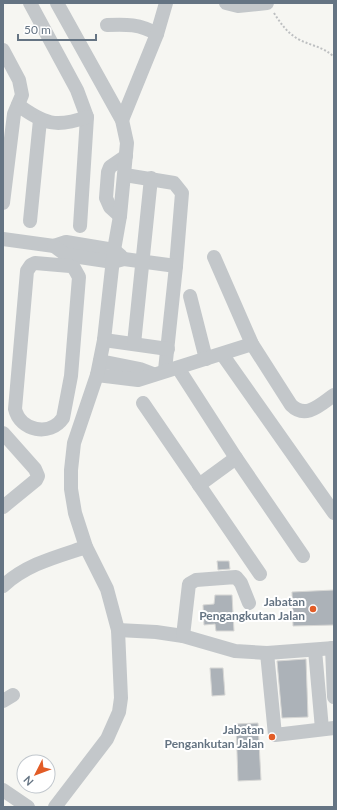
<svg xmlns="http://www.w3.org/2000/svg" width="337" height="810" viewBox="0 0 337 810" font-family="Lato,sans-serif">
<rect width="100%" height="100%" fill="#f6f6f2"/>
<!-- building -->
<g fill="#acb2b8" stroke="#d7d7d5">
<path d="M 217,561 L 229,561 L 230,569 L 218,570 Z"/>
<path d="M 334,590 L 334,625 L 293,626 L 292,592 Z"/>
<path d="M 215,595 L 232,595 L 234,631 L 216,631 L 215,624 L 204,625 L 203,605 L 214,604 Z"/>
<path d="M 306,659 L 308,717 L 282,718 L 277,661 Z"/>
<path d="M 210,668 L 223,668 L 225,695 L 212,696 Z"/>
<path d="M 258,723 L 261,780 L 238,781 L 236,724 Z"/>
</g>
<g fill="none" stroke-linecap="round" stroke-linejoin="round">
<!-- path -->
<path stroke="#bdbfc1" stroke-width="2" stroke-dasharray="2 2" stroke-linecap="butt" d="M 274,13 C 281,24 288,34 300,40 C 312,46 324,47 334,57"/>
<!-- minor -->
<g stroke="#c3c7ca" stroke-width="14">
<path d="M 30,3 L 77,90 L 87,117 L 80,226"/>
<path d="M 226,3 L 238,6 L 267,3"/>
<path d="M 107,25 C 126,24 140,24 157,34"/>
<path d="M 3,50 L 19,80 L 22,95 L 14,114 L 3,203"/>
<path d="M 18,105 C 44,124 56,128 87,117"/>
<path d="M 122,120 L 157,34 L 166,3"/>
<path d="M 125,175 L 174,183 L 182,193 L 176,266 L 165,370"/>
<path d="M 120,216 L 110,207 L 106,198 L 108,172 L 110,167 L 126,156"/>
<path d="M 30,221 L 40,120"/>
<path d="M 3,239 L 54,246 L 66,242 L 114,250 L 121,256"/>
<path d="M 54,246 L 66,255 L 113,262 L 124,259 L 176,266"/>
<path d="M 214,257 L 252,344 L 291,405 C 306,420 321,404 334,395"/>
<path d="M 35,263 L 70,266 L 74,268 L 79,277 L 71,376 L 63,418 C 50,437 20,431 15,409 L 27,271 L 31,265 Z"/>
<path d="M 190,296 L 206,359"/>
<path d="M 104,340 L 168,349"/>
<path d="M 134,344 L 151,178"/>
<path d="M 222,354 L 334,513"/>
<path d="M 100,361 L 140,369 L 153,374"/>
<path d="M 178,368 L 236,458 L 303,556"/>
<path d="M 97,375 L 138,380 L 252,344"/>
<path d="M 143,403 L 260,574"/>
<path d="M 3,433 L 35,469 L 38,476 L 36,480 L 3,507"/>
<path d="M 199,485 L 236,458"/>
<path d="M 3,586 C 27,564 56,557 86,547"/>
<path d="M 118,630 L 156,632 L 183,636 L 235,651 L 267,653 L 334,648"/>
<path d="M 183,636 L 189,584 L 196,580 L 236,577 L 241,583 L 249,603"/>
<path d="M 332,648 L 334,697"/>
<path d="M 315,650 L 322,729"/>
<path d="M 267,653 L 275,735 L 334,728"/>
<path d="M 3,701 L 13,695"/>
<path d="M 3,790 L 28,807"/>
<path d="M 55,807 L 107,739 L 119,712 L 121,698 L 118,630 L 107,589 L 86,547 L 75,513 L 71,489 L 71,470 L 74,443 L 97,375 L 104,340 L 114,250 L 120,216 L 127,143 L 122,120 L 57,3"/>
</g>
</g>
<!-- markers -->
<g fill="#e25c26" stroke="#fff" stroke-width="1.5">
<circle cx="313" cy="609" r="4"/>
<circle cx="272" cy="737" r="4"/>
</g>
<g text-anchor="middle" stroke-width="4" stroke-linejoin="round" paint-order="stroke">
<!-- poi labels -->
<g font-size="12" font-weight="bold" fill="#657483" stroke="#fff" text-anchor="end">
<text x="305" y="606">Jabatan<tspan x="305" dy="14">Pengangkutan Jalan</tspan></text>
<text x="264" y="734">Jabatan<tspan x="264" dy="14">Pengankutan Jalan</tspan></text>
</g>
</g>
<!-- border -->
<rect width="337" height="810" fill="none" stroke="#657483" stroke-width="8"/>
<!-- north arrow -->
<g transform="translate(36 774) rotate(228)"><circle r="19" fill="#ffffff" stroke="#c1c7cd"/>
<path d="M0-3L7 15L0 10L-7 15Z" fill="#e25c26"/>
<text y="-6" font-size="11" font-weight="bold" text-anchor="middle" fill="#657483">N</text>
</g>
<!-- scale -->
<path d="M18 34v6h78v-6" fill="none" stroke="#657483" stroke-width="2"/>
<text x="24" y="34" font-size="12" fill="#657483" stroke="#ffffff" stroke-width="3" paint-order="stroke">50 m</text>
</svg>
